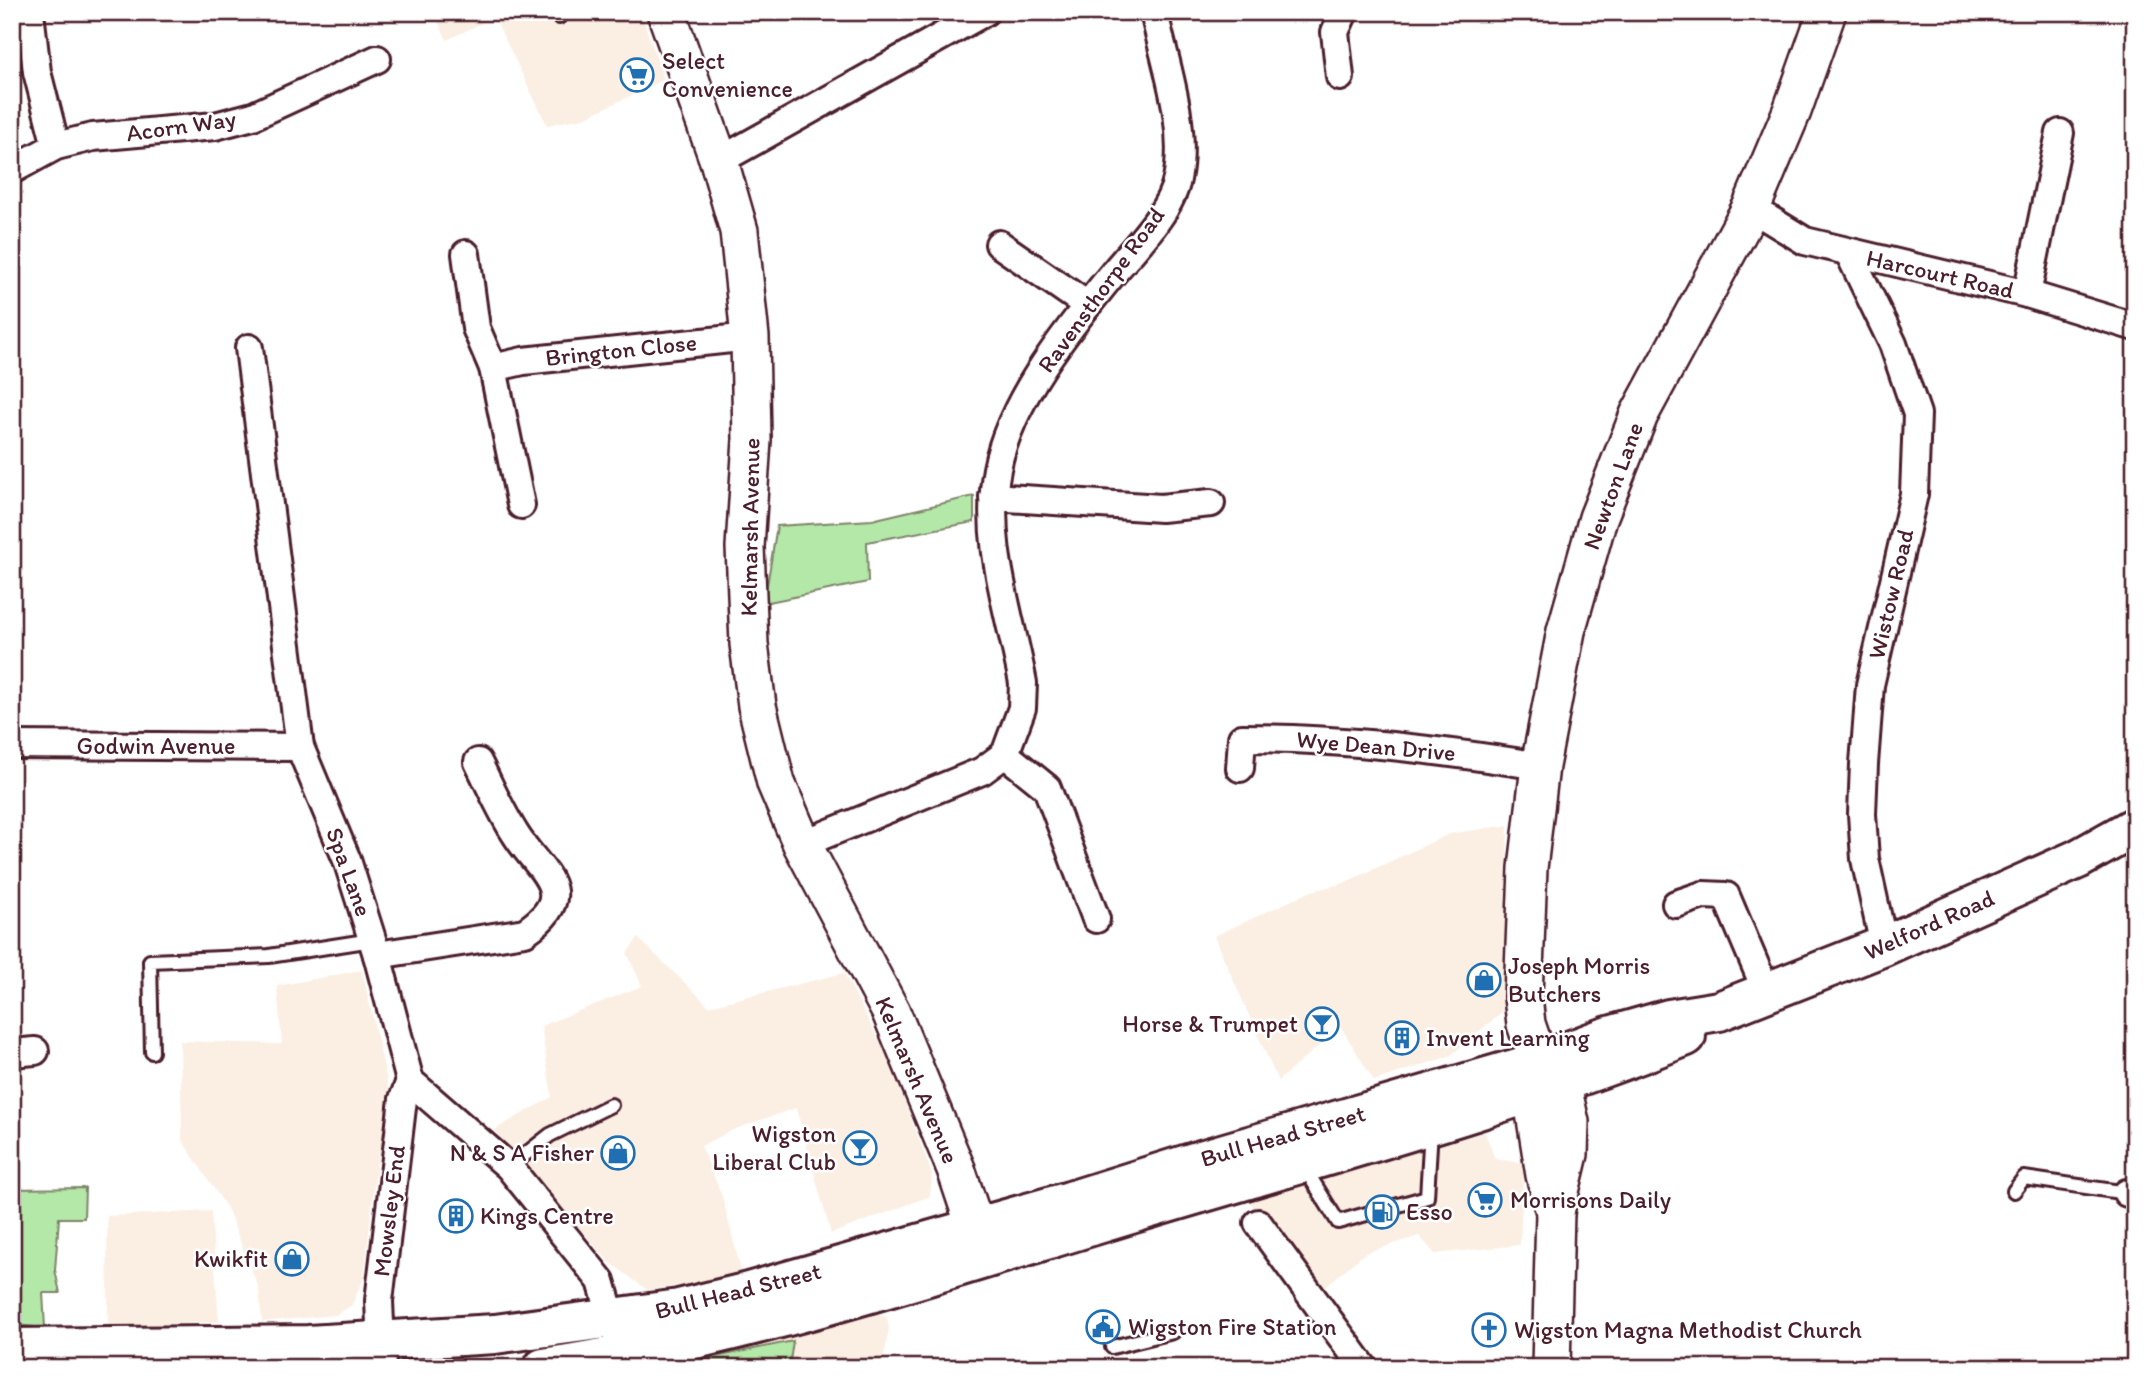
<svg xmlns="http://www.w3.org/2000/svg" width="2147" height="1380" viewBox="0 0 2147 1380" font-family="Itim,sans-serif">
<rect width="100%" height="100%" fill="#fff"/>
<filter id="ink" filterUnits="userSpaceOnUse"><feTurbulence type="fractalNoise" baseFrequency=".0143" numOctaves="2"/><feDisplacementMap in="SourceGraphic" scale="14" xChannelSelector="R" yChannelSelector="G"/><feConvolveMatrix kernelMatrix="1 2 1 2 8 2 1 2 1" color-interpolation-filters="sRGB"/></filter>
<g filter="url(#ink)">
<!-- built -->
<g fill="#fbefe3">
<path d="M 433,12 L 641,12 L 664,80 L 584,118 L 547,125 L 494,17 L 447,40 Z"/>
<path d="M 1508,825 L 1502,1012 L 1450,1056 L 1374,1081 L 1341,1027 L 1278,1081 L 1214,936 L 1312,891 L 1344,883 L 1449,834 Z"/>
<path d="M 638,938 L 709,1006 L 844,973 L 890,1062 L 932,1174 L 930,1196 L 831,1234 L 796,1108 L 735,1129 L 701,1146 L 722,1196 L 741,1270 L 715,1281 L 647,1290 L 608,1261 L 494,1130 L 552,1097 L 541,1026 L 642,986 L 627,953 Z"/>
<path d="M 362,970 L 391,1099 L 376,1170 L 364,1277 L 352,1305 L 336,1315 L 262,1322 L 259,1289 L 227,1208 L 182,1140 L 180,1041 L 282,1044 L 277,986 Z"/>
<path d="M 1485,1132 L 1495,1159 L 1524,1163 L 1520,1245 L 1435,1254 L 1419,1236 L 1365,1253 L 1320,1291 L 1249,1201 Z"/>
<path d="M 211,1211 L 219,1322 L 108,1327 L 107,1216 Z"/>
<path d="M 875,1313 L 887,1317 L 889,1329 L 882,1368 L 671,1368 Z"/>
</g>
<!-- green -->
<g fill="#b4e8a9" stroke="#7f846a" stroke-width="2">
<path d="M 974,496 L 974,522 L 867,542 L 868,582 L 764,603 L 777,526 L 872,520 Z"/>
<path d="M 85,1188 L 84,1218 L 59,1218 L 55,1270 L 60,1293 L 43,1293 L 45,1328 L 16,1325 L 12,1189 Z"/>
<path d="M 793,1341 L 789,1368 L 702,1368 L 701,1360 Z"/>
</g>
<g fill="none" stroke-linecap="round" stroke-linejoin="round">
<defs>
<g id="lane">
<path d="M 559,17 L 563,12"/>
<path d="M 152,1052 L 150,961 L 269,956 L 372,940"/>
<path d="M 509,1167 L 550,1135 L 611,1105"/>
<path d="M 1304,1167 L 1338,1222 L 1427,1197 L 1431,1128"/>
<path d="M 2014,1191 L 2024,1178 L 2127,1193"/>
<path d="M 1112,1347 L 1173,1332"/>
</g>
<g id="street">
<path d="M 30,12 L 37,72 L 56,146"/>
<path d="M 1340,77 L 1335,32 L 1344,12"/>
<path d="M 719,161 L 985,12"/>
<path d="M 12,170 L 56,146 L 93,137 L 215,126 L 253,116 L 377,59"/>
<path d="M 1751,208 L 1805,241 L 2027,294 L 2135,327"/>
<path d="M 999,244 L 1087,305"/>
<path d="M 1849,253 L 1893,344 L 1917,414 L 1914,494 L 1870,685 L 1864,764 L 1862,814 L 1865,859 L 1884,946"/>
<path d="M 466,254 L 476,328 L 493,368 L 521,505"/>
<path d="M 2027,294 L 2060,133"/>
<path d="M 249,348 L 300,747 L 347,860 L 377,955 L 410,1081 L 509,1167 L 601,1281 L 616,1333"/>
<path d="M 493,368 L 523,361 L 750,337"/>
<path d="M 993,497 L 1161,508 L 1211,503"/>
<path d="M 12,745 L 300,747"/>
<path d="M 1005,754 L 1047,788 L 1096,919"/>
<path d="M 1240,768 L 1242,738 C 1344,738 1440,750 1540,766"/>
<path d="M 802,844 L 982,771 L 1005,754 L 1022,708 L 1023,683 C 1010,612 983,541 997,469 C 1010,399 1071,325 1115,271 C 1135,247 1171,211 1177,179 C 1188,126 1165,64 1154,12"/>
<path d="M 1676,904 L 1703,895 L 1726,896 L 1767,993"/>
<path d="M 377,955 L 525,932 C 582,893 539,872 516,835 C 501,812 490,786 478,762"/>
<path d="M 12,1053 L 35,1051"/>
<path d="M 2127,1193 L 2135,1194"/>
<path d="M 1258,1223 L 1364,1368"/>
<path d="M 382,1368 L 379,1301 L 403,1099 L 410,1081"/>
</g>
<g id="secondary">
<path d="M 666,12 L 719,161 L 739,231 L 750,337 L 752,440 L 745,547 L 749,644 L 757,706 L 776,783 L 802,844 L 891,1012 L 956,1169 L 985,1256"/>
<path d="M 1539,1064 L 1532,1094 L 1545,1175 L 1555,1212 L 1551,1368"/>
<path d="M 1555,1212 L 1569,1154 L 1570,1122 L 1561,1082 L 1539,1062 L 1526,1024 L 1523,997 L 1528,868 L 1540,766 L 1566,631 L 1598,518 L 1639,415 L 1751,208 L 1792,111 L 1827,12"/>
</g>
<g id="primary">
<path d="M 12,1348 L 308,1345 L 495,1334 L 679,1309 L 745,1293 L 1070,1201 L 1201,1160 L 1539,1062 L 1606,1037 L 1669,1019 L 1719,1011 L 1884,946 L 2078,859 L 2135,827"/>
<path d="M 543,1368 C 742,1339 942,1271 1134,1213 C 1319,1157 1507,1108 1686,1036"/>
</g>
</defs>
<!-- lane casing -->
<use href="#lane" stroke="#4a1f2b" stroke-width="18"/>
<!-- street casing -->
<use href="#street" stroke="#4a1f2b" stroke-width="32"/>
<!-- secondary casing -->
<use href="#secondary" stroke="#4a1f2b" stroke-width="42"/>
<!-- primary casing -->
<use href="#primary" stroke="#4a1f2b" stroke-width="44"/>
<!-- lane -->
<use href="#lane" stroke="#fff" stroke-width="12"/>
<!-- street -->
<use href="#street" stroke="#fff" stroke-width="26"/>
<!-- secondary -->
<use href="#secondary" stroke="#fff" stroke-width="37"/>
<!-- primary -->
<use href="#primary" stroke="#fff" stroke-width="38"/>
</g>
</g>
<!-- icons -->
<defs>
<symbol id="supermarket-ring" viewBox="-11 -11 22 22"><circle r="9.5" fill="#fff" stroke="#1f6fb2" stroke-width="1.5"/><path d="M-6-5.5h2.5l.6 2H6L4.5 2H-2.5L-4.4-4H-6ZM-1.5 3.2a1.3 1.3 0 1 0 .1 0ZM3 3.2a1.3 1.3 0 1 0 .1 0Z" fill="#1f6fb2"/></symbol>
<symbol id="shop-ring" viewBox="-11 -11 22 22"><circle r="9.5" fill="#fff" stroke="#1f6fb2" stroke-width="1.5"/><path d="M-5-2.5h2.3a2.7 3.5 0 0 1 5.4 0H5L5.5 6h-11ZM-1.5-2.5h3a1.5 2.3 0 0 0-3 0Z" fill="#1f6fb2"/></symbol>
<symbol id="bar-ring" viewBox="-11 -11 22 22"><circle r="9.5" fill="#fff" stroke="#1f6fb2" stroke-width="1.5"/><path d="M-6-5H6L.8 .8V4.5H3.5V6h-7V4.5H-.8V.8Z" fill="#1f6fb2"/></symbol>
<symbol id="building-ring" viewBox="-11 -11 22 22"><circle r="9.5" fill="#fff" stroke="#1f6fb2" stroke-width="1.5"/><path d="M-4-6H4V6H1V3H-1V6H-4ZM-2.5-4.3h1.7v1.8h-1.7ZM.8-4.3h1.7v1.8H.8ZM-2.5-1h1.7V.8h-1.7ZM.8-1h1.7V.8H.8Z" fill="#1f6fb2"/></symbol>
<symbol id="fuel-ring" viewBox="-11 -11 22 22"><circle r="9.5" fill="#fff" stroke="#1f6fb2" stroke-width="1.5"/><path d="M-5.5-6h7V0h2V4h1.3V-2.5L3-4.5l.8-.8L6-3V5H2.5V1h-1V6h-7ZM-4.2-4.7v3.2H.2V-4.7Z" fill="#1f6fb2"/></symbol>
<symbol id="civic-ring" viewBox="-11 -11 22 22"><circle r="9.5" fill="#fff" stroke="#1f6fb2" stroke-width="1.5"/><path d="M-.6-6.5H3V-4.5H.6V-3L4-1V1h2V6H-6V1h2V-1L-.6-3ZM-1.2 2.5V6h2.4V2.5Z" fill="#1f6fb2"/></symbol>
<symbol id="church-ring" viewBox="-11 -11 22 22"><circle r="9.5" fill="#fff" stroke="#1f6fb2" stroke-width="1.5"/><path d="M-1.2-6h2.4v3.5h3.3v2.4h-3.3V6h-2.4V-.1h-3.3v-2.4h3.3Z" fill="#1f6fb2"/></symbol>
</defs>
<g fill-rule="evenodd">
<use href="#supermarket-ring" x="618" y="56" width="38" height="38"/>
<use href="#shop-ring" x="1465" y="961" width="38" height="38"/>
<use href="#bar-ring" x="1303" y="1005" width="38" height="38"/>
<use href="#building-ring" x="1383" y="1019" width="38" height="38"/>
<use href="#bar-ring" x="841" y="1129" width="38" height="38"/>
<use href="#shop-ring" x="599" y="1134" width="38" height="38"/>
<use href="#supermarket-ring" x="1466" y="1181" width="38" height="38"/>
<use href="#fuel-ring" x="1363" y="1193" width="38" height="38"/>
<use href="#building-ring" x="437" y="1197" width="38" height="38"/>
<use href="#shop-ring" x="273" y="1240" width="38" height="38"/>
<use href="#civic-ring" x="1084" y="1308" width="38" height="38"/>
<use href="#church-ring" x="1470" y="1311" width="38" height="38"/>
</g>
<g text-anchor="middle" stroke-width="5" stroke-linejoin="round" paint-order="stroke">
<!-- poi labels -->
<g font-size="24" fill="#4a1f2b" stroke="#fff" text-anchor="start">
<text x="662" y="69">Select<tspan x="662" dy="28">Convenience</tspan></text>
<text x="1508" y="974">Joseph Morris<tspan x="1508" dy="28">Butchers</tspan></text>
<text x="1298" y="1032" text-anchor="end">Horse &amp; Trumpet</text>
<text x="1426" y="1046">Invent Learning</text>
<text x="836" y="1142" text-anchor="end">Wigston<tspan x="836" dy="28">Liberal Club</tspan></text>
<text x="594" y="1161" text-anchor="end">N &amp; S A Fisher</text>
<text x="1510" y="1208">Morrisons Daily</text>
<text x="1406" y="1220">Esso</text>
<text x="480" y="1224">Kings Centre</text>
<text x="268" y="1267" text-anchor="end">Kwikfit</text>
<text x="1128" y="1335">Wigston Fire Station</text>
<text x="1514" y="1338">Wigston Magna Methodist Church</text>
</g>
<!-- street labels -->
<g font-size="24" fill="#4a1f2b" stroke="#fff">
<text transform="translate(181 126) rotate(-8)" y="8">Acorn Way</text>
<text transform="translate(1940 274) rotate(13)" y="8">Harcourt Road</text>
<text transform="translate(1101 290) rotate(-54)" y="8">Ravensthorpe Road</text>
<text transform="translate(621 350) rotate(-6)" y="8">Brington Close</text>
<text transform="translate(1613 486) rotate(-70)" y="8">Newton Lane</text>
<text transform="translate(750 527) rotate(-89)" y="8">Kelmarsh Avenue</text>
<text transform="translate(1891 594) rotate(-77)" y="8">Wistow Road</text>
<text x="156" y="754">Godwin Avenue</text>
<text transform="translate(1376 746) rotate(5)" y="8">Wye Dean Drive</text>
<text transform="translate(349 872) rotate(70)" y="8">Spa Lane</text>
<text transform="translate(1929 925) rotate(-24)" y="8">Welford Road</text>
<text transform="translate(917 1080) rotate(67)" y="8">Kelmarsh Avenue</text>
<text transform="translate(1283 1136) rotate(-16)" y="8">Bull Head Street</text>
<text transform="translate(389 1211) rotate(-83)" y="8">Mowsley End</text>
<text transform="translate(738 1291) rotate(-14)" y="8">Bull Head Street</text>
</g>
</g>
<!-- margin -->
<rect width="2147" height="1380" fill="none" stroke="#fff" stroke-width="42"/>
<rect x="21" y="21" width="2105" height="1338" fill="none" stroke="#4a1f2b" stroke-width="2.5" filter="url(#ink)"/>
</svg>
